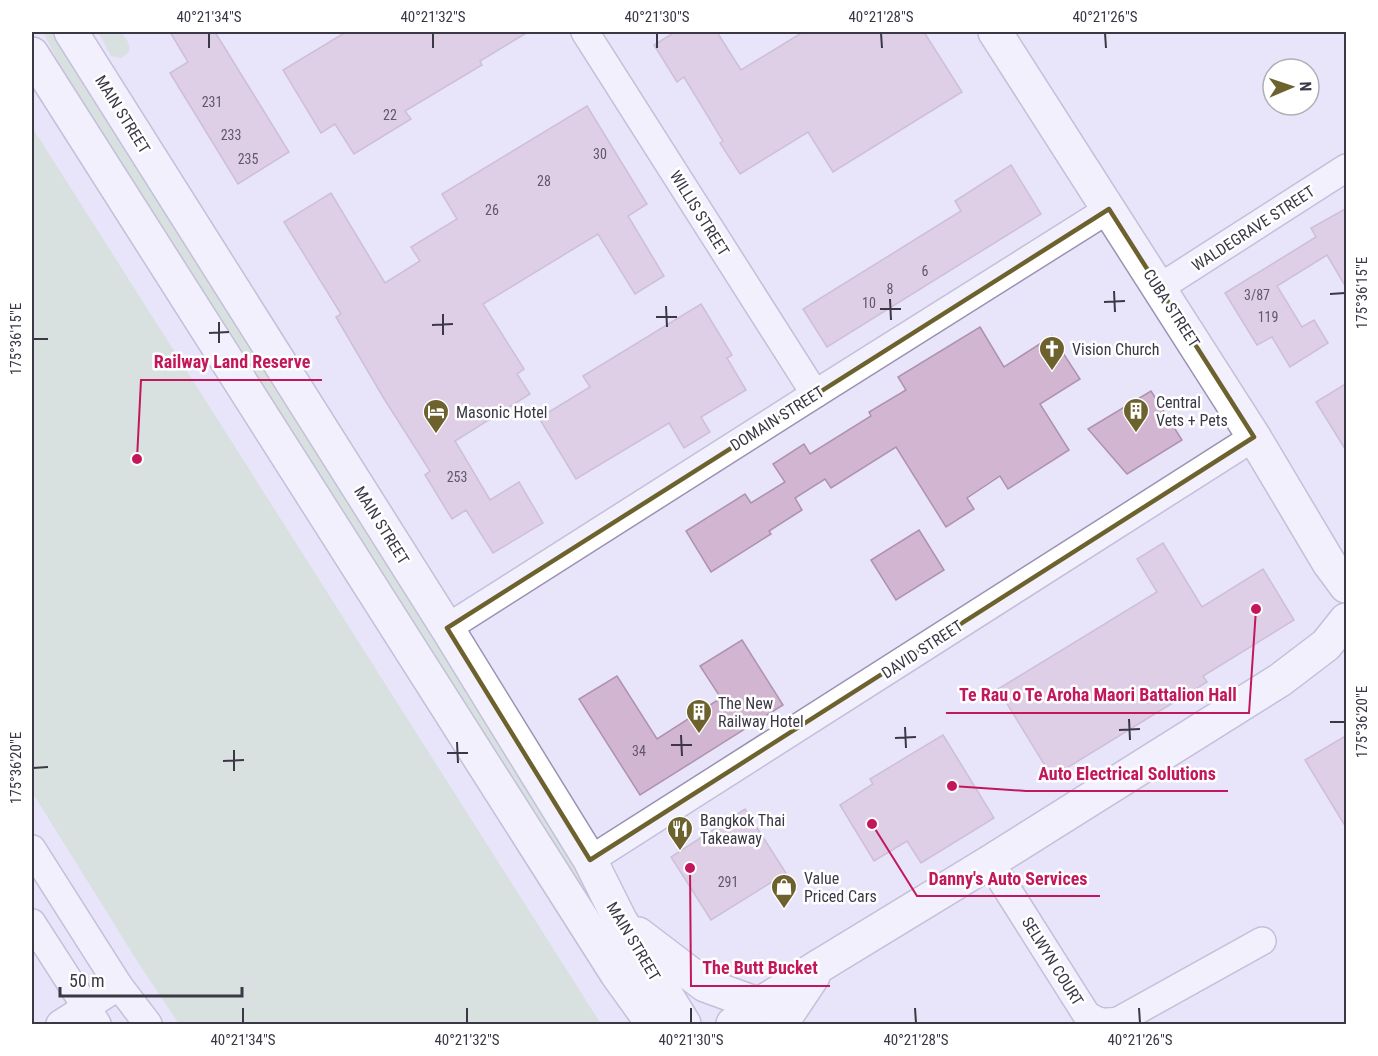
<svg xmlns="http://www.w3.org/2000/svg" width="1378" height="1056" viewBox="0 0 1378 1056" font-family="'Roboto Condensed',sans-serif">
<rect width="100%" height="100%" fill="#e8e4fa"/>
<!-- green -->
<g fill="#c7dec0">
<path d="M 43,32 L 51,32 L 565,845 L 595,904 L 591,906 L 66,77 Z"/>
<path d="M 98,32 L 121,32 L 127,40 L 130,48 L 128,53 L 121,58 L 111,56 Z"/>
<path d="M 32,127 L 601,1024 L 179,1024 L 139,964 L 32,792 Z"/>
</g>
<!-- building -->
<g fill="#d2b5d0" stroke="#ae93ad" stroke-width="1.5">
<path d="M 170,32 L 215,32 L 289,152 L 238,184 L 170,73 L 188,62 Z"/>
<path d="M 346,32 L 528,32 L 480,61 L 482,65 L 405,111 L 411,119 L 354,154 L 335,124 L 321,133 L 283,70 Z"/>
<path d="M 675,32 L 717,32 L 741,70 L 803,32 L 924,32 L 962,92 L 833,172 L 808,132 L 740,174 L 720,143 L 723,141 L 684,77 L 677,82 L 654,45 Z"/>
<path d="M 587,106 L 647,204 L 628,216 L 664,276 L 635,294 L 598,234 L 483,304 L 524,369 L 517,374 L 530,394 L 455,441 L 490,500 L 519,482 L 543,523 L 493,553 L 466,510 L 452,519 L 425,475 L 430,471 L 383,397 L 336,317 L 341,314 L 284,222 L 331,193 L 385,283 L 420,261 L 411,247 L 457,219 L 442,194 Z"/>
<path d="M 1011,165 L 1041,214 L 827,347 L 803,309 L 961,211 L 955,201 Z"/>
<path d="M 1347,208 L 1347,289 L 1327,255 L 1277,286 L 1302,327 L 1314,320 L 1328,343 L 1290,367 L 1272,337 L 1257,345 L 1225,293 L 1316,237 L 1311,228 Z"/>
<path d="M 701,304 L 732,355 L 727,358 L 746,390 L 701,417 L 710,432 L 684,448 L 669,423 L 576,479 L 539,418 L 590,387 L 583,376 Z"/>
<path d="M 980,327 L 1004,367 L 1052,336 L 1080,379 L 1040,404 L 1069,450 L 1008,489 L 1000,476 L 967,498 L 974,509 L 946,527 L 896,447 L 831,488 L 825,479 L 795,498 L 802,510 L 769,531 L 771,534 L 711,572 L 686,531 L 745,494 L 751,503 L 785,482 L 773,464 L 804,444 L 810,454 L 871,416 L 869,412 L 906,390 L 898,377 Z"/>
<path d="M 1347,383 L 1347,452 L 1316,402 Z"/>
<path d="M 1151,391 L 1182,440 L 1127,474 L 1088,429 Z"/>
<path d="M 919,530 L 944,570 L 896,600 L 871,560 Z"/>
<path d="M 1163,543 L 1202,607 L 1263,569 L 1294,620 L 1203,676 L 1207,682 L 1052,777 L 998,689 L 1157,592 L 1137,559 Z"/>
<path d="M 742,640 L 783,705 L 640,795 L 579,699 L 617,676 L 657,739 L 721,698 L 700,666 Z"/>
<path d="M 943,735 L 994,818 L 921,863 L 907,841 L 874,861 L 840,805 L 873,784 L 870,779 Z"/>
<path d="M 1347,735 L 1347,829 L 1305,760 Z"/>
<path d="M 745,809 L 786,873 L 711,920 L 671,857 Z"/>
</g>
<g fill="none" stroke-linecap="round" stroke-linejoin="round">
<defs>
<g id="street">
<path d="M 585,32 L 815,394"/>
<path d="M 1159,288 L 1346,168"/>
<path d="M 447,628 L 815,394 L 1109,209"/>
<path d="M 32,849 L 119,986 L 148,1024"/>
<path d="M 590,860 L 1254,437"/>
<path d="M 990,862 L 1086,1014 C 1098,1023 1103,1023 1118,1021 L 1262,941"/>
<path d="M 32,923 L 97,1024"/>
<path d="M 60,1024 L 119,986"/>
</g>
<g id="secondary">
<path d="M 71,32 L 447,628 L 590,860 L 620,920 L 684,1024"/>
<path d="M 995,32 L 1254,437 L 1329,563 L 1346,586"/>
<path d="M 32,54 L 617,974 L 653,1024"/>
<path d="M 638,934 L 705,985 L 760,1005"/>
<path d="M 733,1024 L 768,999 L 821,965 L 990,862 L 1280,680 L 1326,645 L 1346,620"/>
<path d="M 781,1024 L 813,976"/>
</g>
</defs>
<!-- street casing -->
<use href="#street" stroke="#9a92b3" stroke-width="30"/>
<!-- secondary casing -->
<use href="#secondary" stroke="#9a92b3" stroke-width="36"/>
<!-- street -->
<use href="#street" stroke="#fff" stroke-width="27"/>
<!-- secondary -->
<use href="#secondary" stroke="#fff" stroke-width="33"/>
</g>
<!-- marked area -->
<path d="M0 0H1378V1056H0ZM 1109,209 L 1254,437 L 590,860 L 447,628 Z" fill="#e8e4fa" fill-opacity=".55" fill-rule="evenodd"/>
<path fill="none" stroke="#6d622e" stroke-width="4.5" stroke-linejoin="round" d="M 1109,209 L 1254,437 L 590,860 L 447,628 Z"/>
<!-- ticks -->
<path fill="none" stroke="#3b3846" stroke-width="2" d="M 209,33 L 209,48M 433,33 L 433,48M 657,33 L 657,48M 881,33 L 882,48M 1105,33 L 1106,48M 1114,291 L 1115,312M 1330,294 L 1345,293M 890,299 L 891,320M 1104,302 L 1125,301M 666,306 L 667,327M 880,309 L 901,309M 443,314 L 443,335M 656,317 L 677,317M 219,322 L 219,343M 432,325 L 453,324M 209,333 L 229,332M 33,339 L 48,339M 1129,719 L 1130,740M 1330,722 L 1345,722M 905,727 L 906,748M 1119,730 L 1140,729M 681,735 L 682,756M 895,738 L 916,737M 457,742 L 458,763M 671,745 L 692,745M 234,750 L 234,771M 447,753 L 468,753M 223,761 L 244,760M 33,768 L 48,767M 243,1008 L 243,1023M 467,1008 L 467,1023M 691,1008 L 691,1023M 915,1008 L 916,1023M 1139,1008 L 1140,1023"/>
<!-- icons -->
<defs>
<symbol id="church-pin" viewBox="-11 -11 22 30"><path d="M0 17L-7.5 6A9.5 9.5 0 1 1 7.5 6Z" fill="#6d622e" stroke="#fff"/><path d="M-1.2-6h2.4v3.5h3.3v2.4h-3.3V6h-2.4V-.1h-3.3v-2.4h3.3Z" fill="#fff"/></symbol>
<symbol id="building-pin" viewBox="-11 -11 22 30"><path d="M0 17L-7.5 6A9.5 9.5 0 1 1 7.5 6Z" fill="#6d622e" stroke="#fff"/><path d="M-4-6H4V6H1V3H-1V6H-4ZM-2.5-4.3h1.7v1.8h-1.7ZM.8-4.3h1.7v1.8H.8ZM-2.5-1h1.7V.8h-1.7ZM.8-1h1.7V.8H.8Z" fill="#fff"/></symbol>
<symbol id="hotel-pin" viewBox="-11 -11 22 30"><path d="M0 17L-7.5 6A9.5 9.5 0 1 1 7.5 6Z" fill="#6d622e" stroke="#fff"/><path d="M-6-4.5h1.5V1H6V5H4.5V3h-9V5H-6ZM-4 0a1.8 1.8 0 1 1 3.6 0ZM.5 0V-2.5h3Q6-2.5 6 0Z" fill="#fff"/></symbol>
<symbol id="restaurant-pin" viewBox="-11 -11 22 30"><path d="M0 17L-7.5 6A9.5 9.5 0 1 1 7.5 6Z" fill="#6d622e" stroke="#fff"/><path d="M-5-6h1v4h1v-4h1v4h1v-4h1v5L-1.5 .5V6h-2V.5L-5-1ZM5-6V6H3V1.5H1.5Q1.5-4 5-6Z" fill="#fff"/></symbol>
<symbol id="shop-pin" viewBox="-11 -11 22 30"><path d="M0 17L-7.5 6A9.5 9.5 0 1 1 7.5 6Z" fill="#6d622e" stroke="#fff"/><path d="M-5-2.5h2.3a2.7 3.5 0 0 1 5.4 0H5L5.5 6h-11ZM-1.5-2.5h3a1.5 2.3 0 0 0-3 0Z" fill="#fff"/></symbol>
</defs>
<g fill-rule="evenodd">
<use href="#church-pin" x="1037" y="334" width="30" height="40"/>
<use href="#building-pin" x="1121" y="396" width="30" height="40"/>
<use href="#hotel-pin" x="421" y="397" width="30" height="40"/>
<use href="#building-pin" x="684" y="697" width="30" height="40"/>
<use href="#restaurant-pin" x="665" y="814" width="30" height="40"/>
<use href="#shop-pin" x="769" y="872" width="30" height="40"/>
</g>
<g text-anchor="middle" stroke-width="5" stroke-linejoin="round" paint-order="stroke">
<!-- number labels -->
<g font-size="14" fill="#615768">
<text x="212" y="107">231</text>
<text x="390" y="120">22</text>
<text x="231" y="140">233</text>
<text x="600" y="159">30</text>
<text x="248" y="164">235</text>
<text x="544" y="186">28</text>
<text x="492" y="215">26</text>
<text x="925" y="276">6</text>
<text x="890" y="294">8</text>
<text x="1257" y="300">3/87</text>
<text x="869" y="308">10</text>
<text x="1268" y="322">119</text>
<text x="457" y="482">253</text>
<text x="639" y="756">34</text>
<text x="728" y="887">291</text>
</g>
<!-- street labels -->
<g font-size="16" fill="#3b3846" stroke="#fff">
<text transform="translate(123 114) rotate(58)" y="6">MAIN STREET</text>
<text transform="translate(700 213) rotate(58)" y="6">WILLIS STREET</text>
<text transform="translate(1253 228) rotate(-33)" y="6">WALDEGRAVE STREET</text>
<text transform="translate(1172 308) rotate(57)" y="6">CUBA STREET</text>
<text transform="translate(777 418) rotate(-32)" y="6">DOMAIN STREET</text>
<text transform="translate(382 525) rotate(58)" y="6">MAIN STREET</text>
<text transform="translate(922 649) rotate(-33)" y="6">DAVID STREET</text>
<text transform="translate(634 941) rotate(59)" y="6">MAIN STREET</text>
<text transform="translate(1053 961) rotate(58)" y="6">SELWYN COURT</text>
</g>
<!-- poi labels -->
<g font-size="16" fill="#3b3846" stroke="#fff" text-anchor="start">
<text x="1072" y="355">Vision Church</text>
<text x="1156" y="408">Central<tspan x="1156" dy="18">Vets + Pets</tspan></text>
<text x="456" y="418">Masonic Hotel</text>
<text x="718" y="709">The New<tspan x="718" dy="18">Railway Hotel</tspan></text>
<text x="700" y="826">Bangkok Thai<tspan x="700" dy="18">Takeaway</tspan></text>
<text x="804" y="884">Value<tspan x="804" dy="18">Priced Cars</tspan></text>
</g>
</g>
<!-- callouts -->
<path fill="none" stroke="#c2185b" stroke-width="2" d="M137 459L141 380H322M1256 609L1249 713H946M952 786L1026 791H1228M872 824L917 896H1100M690 868L691 986H830"/>
<g fill="#c2185b" stroke="#fff" stroke-width="2">
<circle cx="137" cy="459" r="6"/>
<circle cx="1256" cy="609" r="6"/>
<circle cx="952" cy="786" r="6"/>
<circle cx="872" cy="824" r="6"/>
<circle cx="690" cy="868" r="6"/>
</g>
<g font-size="18" text-anchor="middle" font-weight="bold" fill="#c2185b" stroke="#fff" stroke-width="5" stroke-linejoin="round" paint-order="stroke">
<text x="232" y="368">Railway Land Reserve</text>
<text x="1098" y="701">Te Rau o Te Aroha Maori Battalion Hall</text>
<text x="1127" y="780">Auto Electrical Solutions</text>
<text x="1008" y="885">Danny's Auto Services</text>
<text x="760" y="974">The Butt Bucket</text>
</g>
<!-- border -->
<rect width="1378" height="1056" fill="none" stroke="#ffffff" stroke-width="66"/>
<!-- north arrow -->
<g transform="translate(1291 87) rotate(88)"><circle r="28" fill="#ffffff" stroke="#b1afb5" stroke-width="1.5"/>
<path d="M0-4.5L10 22L0 15L-10 22Z" fill="#6d622e"/>
<text y="-9" font-size="16" font-weight="bold" text-anchor="middle" fill="#3b3846">N</text>
</g>
<!-- scale -->
<path d="M60 987v9h182v-9" fill="none" stroke="#3b3846" stroke-width="3"/>
<text x="69" y="987" font-size="18" fill="#3b3846" stroke="#ffffff" stroke-width="4.5" paint-order="stroke">50 m</text>
<rect x="33" y="33" width="1312" height="990" fill="none" stroke="#3b3846" stroke-width="2"/>
<g font-size="15" text-anchor="middle" fill="#3b3846">
<text x="209" y="22">40°21'34"S</text>
<text x="433" y="22">40°21'32"S</text>
<text x="657" y="22">40°21'30"S</text>
<text x="881" y="22">40°21'28"S</text>
<text x="1105" y="22">40°21'26"S</text>
<text transform="translate(1362 293) rotate(-90)" y="5">175°36'15"E</text>
<text transform="translate(16 339) rotate(-90)" y="5">175°36'15"E</text>
<text transform="translate(1362 722) rotate(-90)" y="5">175°36'20"E</text>
<text transform="translate(16 768) rotate(-90)" y="5">175°36'20"E</text>
<text x="243" y="1045">40°21'34"S</text>
<text x="467" y="1045">40°21'32"S</text>
<text x="691" y="1045">40°21'30"S</text>
<text x="916" y="1045">40°21'28"S</text>
<text x="1140" y="1045">40°21'26"S</text>
</g>
</svg>
